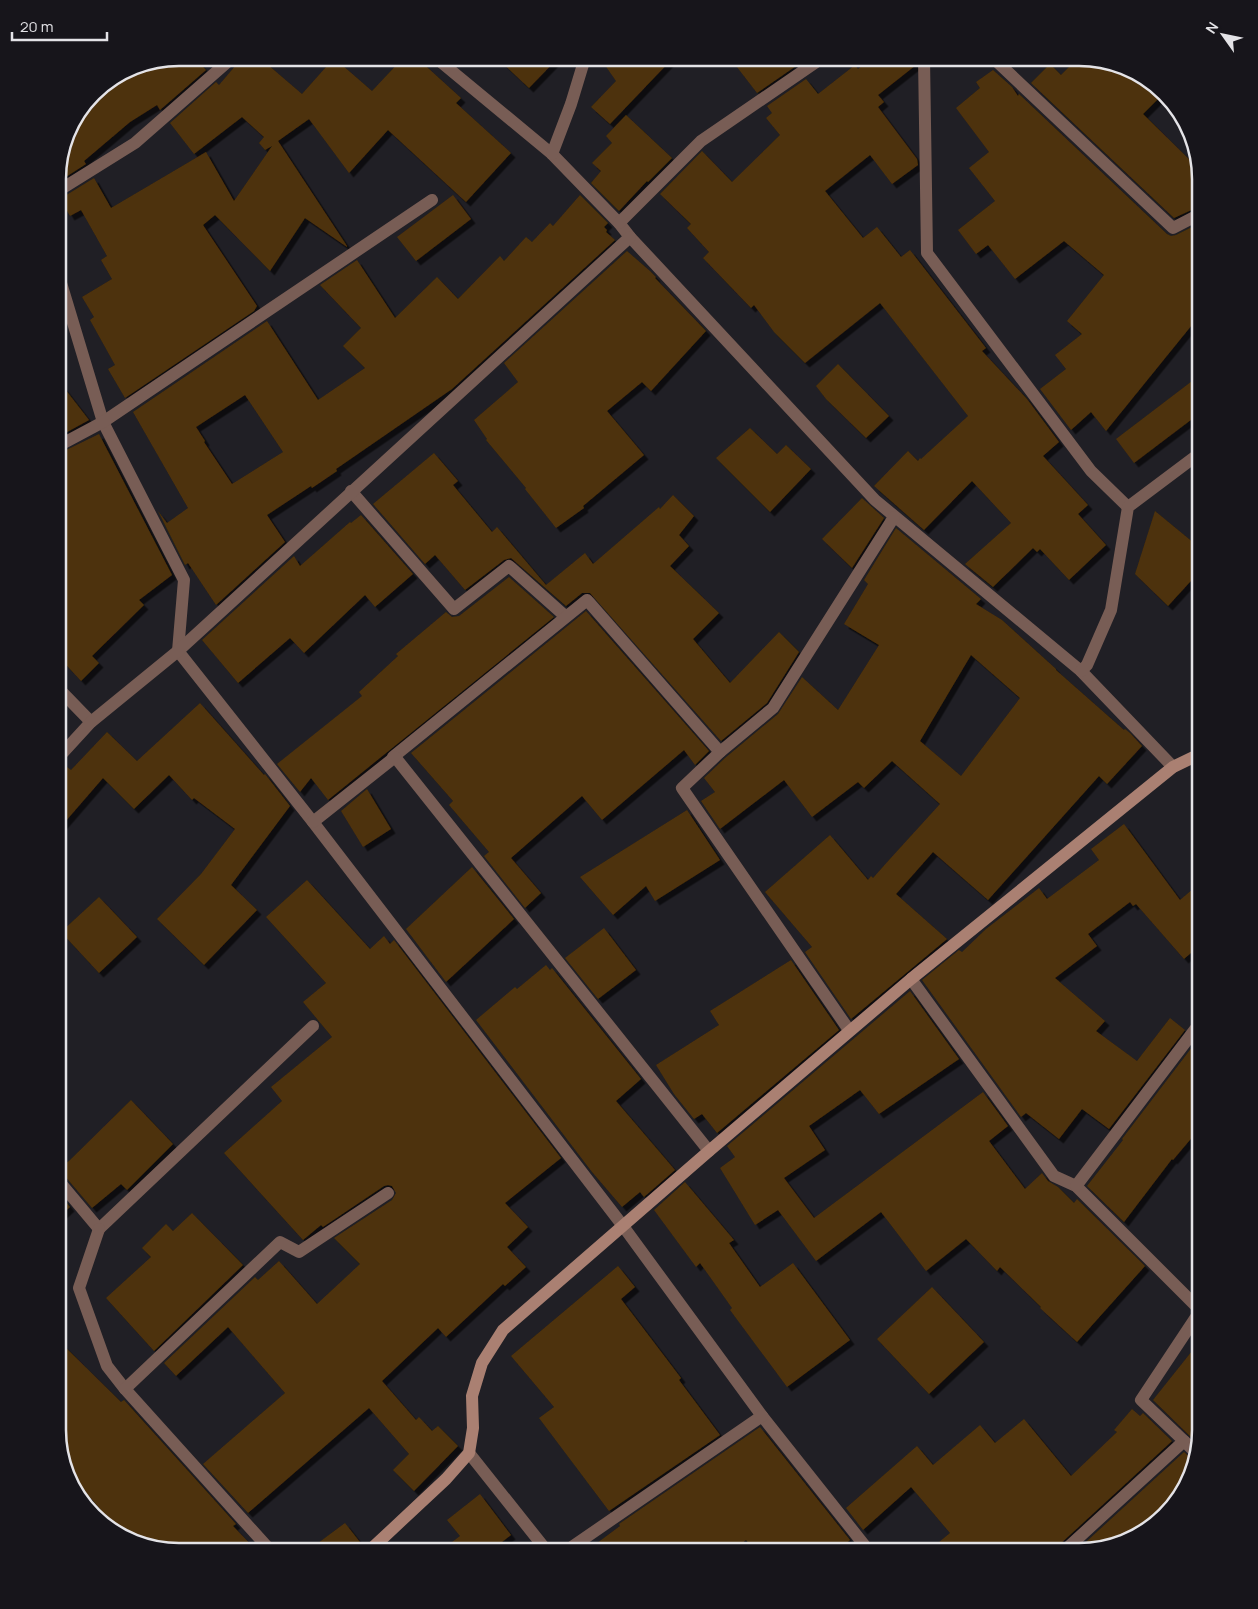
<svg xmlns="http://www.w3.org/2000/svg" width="1258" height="1609" viewBox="0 0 1258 1609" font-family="Manrope,sans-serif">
<defs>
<filter id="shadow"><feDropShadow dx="4.5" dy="4.5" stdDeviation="0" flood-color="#0009"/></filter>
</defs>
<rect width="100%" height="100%" fill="#201f25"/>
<!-- building -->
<g fill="#4e3109" fill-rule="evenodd" filter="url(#shadow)">
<path d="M 179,58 L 195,58 L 206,70 L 160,110 L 157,105 L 130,122 L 84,161 L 86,164 L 58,182 L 58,171 L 70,125 L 78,115 L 135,66 Z"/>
<path d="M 242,58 L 260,58 L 302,94 L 334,58 L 372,91 L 403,58 L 417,58 L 461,98 L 456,103 L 511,153 L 466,202 L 388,130 L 349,173 L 309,119 L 278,141 L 347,246 L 347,247 L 305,218 L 270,271 L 215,215 L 203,225 L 257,306 L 254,311 L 125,398 L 108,369 L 115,365 L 90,320 L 94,317 L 82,297 L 112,279 L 101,260 L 107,256 L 81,210 L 70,216 L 60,199 L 94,178 L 111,208 L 206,152 L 234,201 L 272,146 L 265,150 L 259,143 L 264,137 L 242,117 L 194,154 L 170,123 L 216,82 L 219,85 Z"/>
<path d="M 497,58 L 558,58 L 529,88 Z"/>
<path d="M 600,58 L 673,58 L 610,124 L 591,107 L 616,81 Z"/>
<path d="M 730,58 L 789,58 L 796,66 L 757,93 Z"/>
<path d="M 871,58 L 916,58 L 916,65 L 878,95 L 884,102 L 878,107 L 917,159 L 918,165 L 892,184 L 870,155 L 825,191 L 863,238 L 877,227 L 901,257 L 910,250 L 986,348 L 982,351 L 1027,399 L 1059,442 L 1043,456 L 1088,505 L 1078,514 L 1106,545 L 1069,580 L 1040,549 L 1037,552 L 1033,548 L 993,587 L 965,564 L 1011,523 L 972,481 L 924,530 L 874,486 L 908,451 L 918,461 L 920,458 L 921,459 L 968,416 L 880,303 L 805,363 L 774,332 L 754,305 L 751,308 L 703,258 L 709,252 L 687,228 L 691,224 L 660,194 L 702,151 L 732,182 L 780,135 L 766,118 L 772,113 L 767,106 L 806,79 L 818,94 L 855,65 L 858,69 Z"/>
<path d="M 1078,58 L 1087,58 L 1140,74 L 1162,95 L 1143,114 L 1197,167 L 1200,179 L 1200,206 L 1174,218 L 1031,83 L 1050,64 L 1061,75 Z"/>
<path d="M 993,70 L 1012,87 L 1018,96 L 1019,94 L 1167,234 L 1171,236 L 1176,235 L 1200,223 L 1200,315 L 1106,431 L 1091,412 L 1071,430 L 1040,389 L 1066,369 L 1055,355 L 1082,334 L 1067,321 L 1104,275 L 1064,241 L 1015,279 L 988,245 L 976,254 L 958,230 L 995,201 L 969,168 L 989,152 L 956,108 L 980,88 L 976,82 Z"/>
<path d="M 626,115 L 672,158 L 648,182 L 647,181 L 619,211 L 591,183 L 601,171 L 592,163 L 612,143 L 606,136 Z"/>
<path d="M 453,195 L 471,219 L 416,261 L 397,237 Z"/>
<path d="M 580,195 L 608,223 L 604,227 L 607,230 L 606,232 L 615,240 L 452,389 L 336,469 L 337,471 L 312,488 L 311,486 L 267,515 L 285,542 L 216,605 L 188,563 L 185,565 L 158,511 L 167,523 L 188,508 L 133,412 L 267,321 L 318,400 L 365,368 L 343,346 L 361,328 L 320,285 L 357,260 L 395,318 L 437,277 L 458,299 L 500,256 L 504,261 L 526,237 L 532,242 L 550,223 L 553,226 ZM 245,395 L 283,452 L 232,484 L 204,442 L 205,441 L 196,427 Z"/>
<path d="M 627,251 L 650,271 L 656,277 L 655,278 L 706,331 L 651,391 L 642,382 L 607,411 L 644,455 L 583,506 L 584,508 L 556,528 L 525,489 L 526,488 L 486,440 L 487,439 L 474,420 L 518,382 L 504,363 Z"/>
<path d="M 838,364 L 889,416 L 866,438 L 826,399 L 816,386 Z"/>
<path d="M 1200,375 L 1200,413 L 1134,463 L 1116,439 Z"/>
<path d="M 58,380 L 89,420 L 58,437 Z"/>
<path d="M 750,428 L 777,454 L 786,445 L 811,469 L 770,512 L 716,458 Z"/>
<path d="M 99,434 L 172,575 L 139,600 L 144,605 L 92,656 L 99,663 L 81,681 L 58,656 L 58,454 Z"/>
<path d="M 434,453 L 458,481 L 453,485 L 492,532 L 497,527 L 546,585 L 585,553 L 593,564 L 659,507 L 660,509 L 673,495 L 694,516 L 679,535 L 689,546 L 670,566 L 719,613 L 693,639 L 730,683 L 779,632 L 799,652 L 767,703 L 721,741 L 590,593 L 582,593 L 566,606 L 511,558 L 504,560 L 465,590 L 435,555 L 425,564 L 373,504 Z"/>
<path d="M 862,498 L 884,518 L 852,568 L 822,539 Z"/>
<path d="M 1155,511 L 1200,548 L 1200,571 L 1168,606 L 1135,574 Z"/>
<path d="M 361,515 L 413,574 L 375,607 L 365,595 L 304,653 L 290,638 L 238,683 L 202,640 L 294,556 L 300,566 L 350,522 L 351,523 Z"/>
<path d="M 896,528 L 981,599 L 976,604 L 1002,620 L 1056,669 L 1056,670 L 1124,730 L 1125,729 L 1130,733 L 1142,746 L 1107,784 L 1099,776 L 988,900 L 933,852 L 896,894 L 947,939 L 851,1019 L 805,952 L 812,947 L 765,892 L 830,835 L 868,880 L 871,876 L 873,878 L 889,860 L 940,804 L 892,761 L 864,788 L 858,782 L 812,817 L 784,780 L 720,829 L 701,801 L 715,792 L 704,778 L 725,758 L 778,714 L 802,677 L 838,710 L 879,645 L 844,624 L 868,584 L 864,580 ZM 971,655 L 1020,698 L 961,776 L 920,741 Z"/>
<path d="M 509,577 L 554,617 L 328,800 L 311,778 L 300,792 L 277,764 L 362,696 L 359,692 L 398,656 L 396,654 L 446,612 L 452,617 L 459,616 Z"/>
<path d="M 586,611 L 709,751 L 695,765 L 684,750 L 602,820 L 582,796 L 511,858 L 541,893 L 525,908 L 484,856 L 489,852 L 449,805 L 453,801 L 411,753 Z"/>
<path d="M 200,703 L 264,775 L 265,774 L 290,806 L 231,885 L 257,910 L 204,965 L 157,919 L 201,874 L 235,829 L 194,798 L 192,800 L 169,775 L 134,809 L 103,778 L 58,830 L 58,766 L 63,764 L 71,770 L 107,732 L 137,761 Z"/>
<path d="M 367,789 L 391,829 L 363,847 L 341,811 Z"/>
<path d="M 687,810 L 720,860 L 655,901 L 646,886 L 613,915 L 580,877 Z"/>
<path d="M 1124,824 L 1180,900 L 1200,883 L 1200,945 L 1184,959 L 1136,904 L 1133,906 L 1130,902 L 1088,934 L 1097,946 L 1055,978 L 1105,1021 L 1096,1031 L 1137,1061 L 1170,1018 L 1185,1030 L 1109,1129 L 1082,1109 L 1059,1139 L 1026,1113 L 1021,1117 L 922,980 L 959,950 L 962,952 L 986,929 L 1039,888 L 1047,899 L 1099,860 L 1091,849 Z"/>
<path d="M 472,867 L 514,919 L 446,982 L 406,929 Z"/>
<path d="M 307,880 L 370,949 L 384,936 L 390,944 L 394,940 L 561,1158 L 505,1203 L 528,1227 L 507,1247 L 526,1267 L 505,1286 L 503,1284 L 446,1337 L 438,1328 L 382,1381 L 416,1420 L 419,1417 L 432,1431 L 438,1426 L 458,1446 L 414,1491 L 393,1470 L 409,1454 L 369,1408 L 248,1513 L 203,1464 L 285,1393 L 228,1327 L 176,1376 L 164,1363 L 255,1277 L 258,1280 L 279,1261 L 317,1304 L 360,1264 L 334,1238 L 392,1200 L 396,1193 L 392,1186 L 388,1185 L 384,1186 L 323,1227 L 321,1225 L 303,1240 L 224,1153 L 282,1101 L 271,1087 L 332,1037 L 303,1002 L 326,983 L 266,917 Z"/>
<path d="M 99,897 L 137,937 L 99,973 L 61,932 Z"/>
<path d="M 604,928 L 636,970 L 598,999 L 565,958 Z"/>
<path d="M 791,960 L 839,1030 L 717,1133 L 702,1114 L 694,1119 L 674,1094 L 656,1065 L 719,1025 L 710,1011 Z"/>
<path d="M 546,965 L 550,970 L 552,968 L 641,1079 L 616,1101 L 675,1170 L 644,1197 L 640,1192 L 622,1207 L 592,1172 L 476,1020 L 515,987 L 517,989 Z"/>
<path d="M 910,991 L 959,1059 L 879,1114 L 860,1090 L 809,1126 L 825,1150 L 784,1178 L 814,1218 L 983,1092 L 1008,1126 L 989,1141 L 1025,1189 L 1042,1173 L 1048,1181 L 1058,1187 L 1074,1203 L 1077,1199 L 1145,1266 L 1077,1342 L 1040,1308 L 1041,1307 L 1000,1267 L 997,1271 L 966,1239 L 926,1271 L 881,1212 L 816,1261 L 778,1210 L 755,1225 L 720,1168 L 735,1157 L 727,1146 Z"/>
<path d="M 1196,1042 L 1200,1046 L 1200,1128 L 1173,1160 L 1172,1159 L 1124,1222 L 1087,1186 L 1123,1140 L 1122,1139 Z"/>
<path d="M 131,1100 L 173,1144 L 127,1190 L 121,1184 L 92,1208 L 64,1175 L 58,1172 L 58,1170 L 70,1160 Z"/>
<path d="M 685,1182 L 734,1240 L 729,1243 L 760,1287 L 793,1263 L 850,1340 L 787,1387 L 730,1310 L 732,1308 L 700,1263 L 696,1267 L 654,1210 Z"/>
<path d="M 58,1192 L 70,1207 L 58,1218 Z"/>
<path d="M 192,1213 L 243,1265 L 154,1351 L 106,1298 L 151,1257 L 142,1248 L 166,1224 L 173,1231 Z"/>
<path d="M 618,1266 L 635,1287 L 621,1299 L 681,1378 L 679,1380 L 720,1435 L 609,1511 L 539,1418 L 554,1407 L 511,1356 Z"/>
<path d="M 932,1287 L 984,1342 L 929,1394 L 877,1339 Z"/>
<path d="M 58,1340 L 121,1402 L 124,1400 L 236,1524 L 233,1526 L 258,1552 L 179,1552 L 124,1537 L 71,1475 L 58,1430 Z"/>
<path d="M 1200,1341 L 1200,1430 L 1197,1443 L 1153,1400 Z"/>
<path d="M 1132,1409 L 1140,1416 L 1143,1413 L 1172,1441 L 1059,1545 L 1056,1552 L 927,1552 L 950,1533 L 911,1487 L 863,1530 L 846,1508 L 917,1446 L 933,1465 L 980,1425 L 995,1443 L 1024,1419 L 1071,1476 L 1117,1432 L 1114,1430 Z"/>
<path d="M 760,1427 L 850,1540 L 836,1552 L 756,1552 L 746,1540 L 730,1552 L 585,1552 L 620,1526 L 619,1524 Z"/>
<path d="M 1184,1452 L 1193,1460 L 1184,1491 L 1146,1531 L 1075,1552 Z"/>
<path d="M 480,1494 L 511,1535 L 489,1552 L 439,1552 L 460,1536 L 447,1520 Z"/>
<path d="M 345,1523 L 363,1546 L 361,1552 L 306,1552 Z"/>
</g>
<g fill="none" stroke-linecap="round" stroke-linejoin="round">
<!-- street -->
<g stroke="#785d55" stroke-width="12">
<path d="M 436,58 L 552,154 L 619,223 L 630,237 L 875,500 L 1081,671 L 1173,767"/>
<path d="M 924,58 L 927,253 L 1091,471 L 1128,507"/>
<path d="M 993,58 L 1173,228 L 1200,214"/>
<path d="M 552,154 L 571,104 L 585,58"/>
<path d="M 58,191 L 135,143 L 232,58"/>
<path d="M 619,223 L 701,141 L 822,58"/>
<path d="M 58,273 L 103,422 L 184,580 L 178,651 L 313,822 L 623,1226 L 762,1416 L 869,1551"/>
<path d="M 58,446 L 103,422 L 432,200"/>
<path d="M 351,491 L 454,609 L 509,566 L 565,616"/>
<path d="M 1081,671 L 1087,665 L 1111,610 L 1128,507 L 1200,453"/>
<path d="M 58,688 L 91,722"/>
<path d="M 393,757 L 587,600 L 720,752"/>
<path d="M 58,758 L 91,722 L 178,651 L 630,237"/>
<path d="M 313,822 L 395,757 L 709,1151"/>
<path d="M 911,979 L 1054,1176 L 1076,1186 L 1200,1310"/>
<path d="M 849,1030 L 682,788 L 720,752 L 773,708 L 894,517"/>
<path d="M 58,1180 L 99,1229 L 313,1026"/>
<path d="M 1076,1186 L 1200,1023"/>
<path d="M 99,1229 L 79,1288 L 107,1366 L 125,1389 L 271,1551"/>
<path d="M 125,1389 L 280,1242 L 299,1252 L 388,1193"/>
<path d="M 1184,1441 L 1195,1452"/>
<path d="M 469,1453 L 547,1551"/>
<path d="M 566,1551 L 762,1416"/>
<path d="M 1064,1551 L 1184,1441 L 1141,1400 L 1200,1311"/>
</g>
<!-- secondary -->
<path stroke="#aa8072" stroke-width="12" d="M 369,1551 L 446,1479 L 469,1453 L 473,1428 L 472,1396 L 482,1363 L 503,1330 L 709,1151 L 911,979 L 1173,767 L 1200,754"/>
</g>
<!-- crop -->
<path d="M0 0H1258V1609H0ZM179 66H1079A113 113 0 0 1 1192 179V1430A113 113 0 0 1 1079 1543H179A113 113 0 0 1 66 1430V179A113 113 0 0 1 179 66Z" fill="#17151b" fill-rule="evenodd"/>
<path fill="none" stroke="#e4e3e7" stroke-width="2.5" d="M179 66H1079A113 113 0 0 1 1192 179V1430A113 113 0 0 1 1079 1543H179A113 113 0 0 1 66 1430V179A113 113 0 0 1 179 66Z"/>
<!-- north arrow -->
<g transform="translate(1223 35) rotate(303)" stroke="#17151b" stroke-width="4" paint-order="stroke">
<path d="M0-4L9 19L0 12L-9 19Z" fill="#e4e3e7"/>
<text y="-8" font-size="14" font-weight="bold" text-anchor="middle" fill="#e4e3e7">N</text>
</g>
<!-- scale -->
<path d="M12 32v8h95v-8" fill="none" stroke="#e4e3e7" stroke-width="2.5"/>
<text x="20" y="32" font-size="15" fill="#e4e3e7" stroke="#17151b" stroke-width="4" paint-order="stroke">20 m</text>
</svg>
